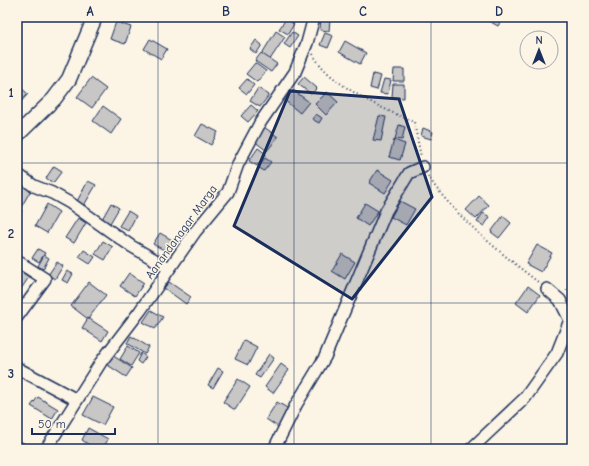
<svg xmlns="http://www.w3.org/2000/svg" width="589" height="466" viewBox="0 0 589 466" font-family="'Comic Neue',sans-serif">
<rect width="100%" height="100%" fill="#fcf5e5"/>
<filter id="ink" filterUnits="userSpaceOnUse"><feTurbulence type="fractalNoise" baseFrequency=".025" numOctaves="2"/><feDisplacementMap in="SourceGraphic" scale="8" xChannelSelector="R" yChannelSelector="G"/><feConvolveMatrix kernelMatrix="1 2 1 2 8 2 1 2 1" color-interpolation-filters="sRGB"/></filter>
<g filter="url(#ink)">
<!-- building -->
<g fill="#c8c7c6" stroke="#1b2f5e">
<path d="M 321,17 L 330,19 L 329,31 L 320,30 Z"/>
<path d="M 488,17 L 503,17 L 498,26 L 487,20 Z"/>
<path d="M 286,19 L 294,24 L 288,34 L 279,29 Z"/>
<path d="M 116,22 L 131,27 L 125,44 L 110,39 Z"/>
<path d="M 276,31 L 285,37 L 269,61 L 261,55 Z"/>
<path d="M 292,32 L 298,36 L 290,48 L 284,44 Z"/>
<path d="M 325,33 L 333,36 L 328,48 L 320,45 Z"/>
<path d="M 150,39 L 167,49 L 161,59 L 144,49 Z"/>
<path d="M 256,40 L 262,45 L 256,54 L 250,49 Z"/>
<path d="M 345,41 L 366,53 L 360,64 L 339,52 Z"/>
<path d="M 261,53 L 277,64 L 271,72 L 255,61 Z"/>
<path d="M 255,63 L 266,71 L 257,82 L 246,74 Z"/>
<path d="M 394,69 L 404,69 L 404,81 L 393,81 Z"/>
<path d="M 373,74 L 381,76 L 377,90 L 370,88 Z"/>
<path d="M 304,77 L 317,88 L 311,94 L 298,84 Z"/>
<path d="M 91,78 L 106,89 L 92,108 L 77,97 Z"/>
<path d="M 247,79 L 254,85 L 247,94 L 239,88 Z"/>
<path d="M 384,79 L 391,80 L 388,94 L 380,93 Z"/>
<path d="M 393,84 L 404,84 L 404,98 L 392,97 Z"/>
<path d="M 20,87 L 28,94 L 17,106 L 17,91 Z"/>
<path d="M 258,88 L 269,95 L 260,107 L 250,101 Z"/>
<path d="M 293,90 L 309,102 L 300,113 L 284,100 Z"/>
<path d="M 327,92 L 338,102 L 326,115 L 315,104 Z"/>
<path d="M 251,105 L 258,111 L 248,122 L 241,116 Z"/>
<path d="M 103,106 L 121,119 L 111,134 L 93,121 Z"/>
<path d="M 316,114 L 322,118 L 319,123 L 312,119 Z"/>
<path d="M 379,116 L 386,117 L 381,141 L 373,140 Z"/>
<path d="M 202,124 L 218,132 L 211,145 L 195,136 Z"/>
<path d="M 399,125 L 405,127 L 402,140 L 395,139 Z"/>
<path d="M 264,127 L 278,137 L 267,151 L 254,141 Z"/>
<path d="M 423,128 L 433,132 L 431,139 L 421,136 Z"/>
<path d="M 394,140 L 405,144 L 400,160 L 389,157 Z"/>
<path d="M 258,148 L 266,154 L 257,166 L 249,161 Z"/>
<path d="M 265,158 L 271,162 L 264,171 L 258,167 Z"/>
<path d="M 54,166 L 62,171 L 53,183 L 46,178 Z"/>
<path d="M 377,170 L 393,180 L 385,193 L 369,183 Z"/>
<path d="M 88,181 L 96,185 L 83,207 L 76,203 Z"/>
<path d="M 21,183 L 31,190 L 20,209 L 17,207 L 17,189 Z"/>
<path d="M 479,196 L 489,205 L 476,219 L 466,210 Z"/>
<path d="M 400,201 L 415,209 L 406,225 L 391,217 Z"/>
<path d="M 111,203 L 119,208 L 109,225 L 101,221 Z"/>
<path d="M 365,203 L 378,211 L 368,226 L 356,218 Z"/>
<path d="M 47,204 L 59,212 L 47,233 L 35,226 Z"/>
<path d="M 17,208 L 22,211 L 17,218 Z"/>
<path d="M 128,211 L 136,216 L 128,231 L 119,226 Z"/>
<path d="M 483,213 L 490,217 L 484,226 L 477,222 Z"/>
<path d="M 503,216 L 511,223 L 499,238 L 491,232 Z"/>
<path d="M 78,218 L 86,223 L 74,243 L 65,238 Z"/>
<path d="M 160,233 L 179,244 L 173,255 L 153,244 Z"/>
<path d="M 103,241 L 113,247 L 105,260 L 95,254 Z"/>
<path d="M 537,245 L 552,253 L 541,272 L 526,264 Z"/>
<path d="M 38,249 L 45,253 L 39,262 L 32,258 Z"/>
<path d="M 84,250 L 95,257 L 90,264 L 79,257 Z"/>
<path d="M 342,254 L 355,262 L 345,279 L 332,271 Z"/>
<path d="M 44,255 L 49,258 L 43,269 L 38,266 Z"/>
<path d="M 57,262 L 63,266 L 55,279 L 48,275 Z"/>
<path d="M 17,269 L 29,277 L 17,295 Z"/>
<path d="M 67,271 L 73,274 L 68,283 L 62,280 Z"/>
<path d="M 129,273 L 144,283 L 135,296 L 120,286 Z"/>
<path d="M 89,282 L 106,295 L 88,319 L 71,306 Z"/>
<path d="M 169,282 L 191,297 L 186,304 L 164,288 Z"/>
<path d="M 528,286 L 540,295 L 528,312 L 516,303 Z"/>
<path d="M 151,310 L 163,317 L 155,329 L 143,322 Z"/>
<path d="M 88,318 L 108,331 L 102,341 L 82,328 Z"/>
<path d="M 131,336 L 149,347 L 145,354 L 127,343 Z"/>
<path d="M 244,340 L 257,347 L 248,365 L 235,359 Z"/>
<path d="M 128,346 L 139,353 L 131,366 L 120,359 Z"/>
<path d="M 141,353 L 146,357 L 141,364 L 137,361 Z"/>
<path d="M 269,354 L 274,358 L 260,378 L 255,375 Z"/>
<path d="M 112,355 L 132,368 L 126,377 L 106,364 Z"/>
<path d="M 281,364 L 289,370 L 273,393 L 265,387 Z"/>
<path d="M 218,368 L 223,371 L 213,388 L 208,385 Z"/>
<path d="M 238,379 L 250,387 L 235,410 L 223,402 Z"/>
<path d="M 38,397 L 58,409 L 52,419 L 31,406 Z"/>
<path d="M 93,397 L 113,407 L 103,425 L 83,415 Z"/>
<path d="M 277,402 L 289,409 L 278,427 L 266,419 Z"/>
<path d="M 88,428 L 108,439 L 103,449 L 95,449 L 82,440 Z"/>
<path d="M 17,439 L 30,447 L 29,449 L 17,449 Z"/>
</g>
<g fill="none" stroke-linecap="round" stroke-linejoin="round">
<defs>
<g id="minor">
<path d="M 17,174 L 34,186 L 52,193 L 70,203 L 131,246 L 169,268"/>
<path d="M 17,261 L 45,279 L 17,317"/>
<path d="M 17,368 L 77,400"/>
<path d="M 46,449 L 101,362 L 140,311 L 195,232 L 228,192 L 238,164 L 260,123 L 295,72 L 307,43 L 314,17"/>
<path d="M 274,449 L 296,405 L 325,357 L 386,211 L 409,173 L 423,167"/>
<path d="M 471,449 L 525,398 L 557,353 L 570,320 L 560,300 L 547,289"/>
</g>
<path id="major" d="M 17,135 L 54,99 L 69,79 L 95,17"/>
</defs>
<!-- minor casing -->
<use href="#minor" stroke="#1b2f5e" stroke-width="14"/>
<!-- major casing -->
<use href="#major" stroke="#1b2f5e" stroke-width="17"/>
<!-- path -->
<g stroke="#1b2f5e" stroke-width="2" stroke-dasharray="1 3" stroke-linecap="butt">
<path d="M 313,54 C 329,85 383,109 414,122 L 421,157"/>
<path d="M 428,176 C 453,215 502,254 538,282"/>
<path d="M 566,290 L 572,290"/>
</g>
<!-- minor -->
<use href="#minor" stroke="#fcf5e5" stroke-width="11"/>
<!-- major -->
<use href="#major" stroke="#fcf5e5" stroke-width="14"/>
</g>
</g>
<!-- marked area -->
<path fill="#1b2f5e" fill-opacity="0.2" stroke="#1b2f5e" stroke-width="3" stroke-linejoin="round" d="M 290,91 L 399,99 L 432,197 L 352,299 L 234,226 Z"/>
<!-- grid -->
<path fill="none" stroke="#1b2f5e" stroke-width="1" stroke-opacity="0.55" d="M 158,17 L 158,449M 294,17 L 294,449M 431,17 L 431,449M 17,163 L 572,163M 17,303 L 572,303"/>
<g text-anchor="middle" stroke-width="3" stroke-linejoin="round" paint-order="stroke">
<!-- street labels -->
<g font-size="12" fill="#1b2f5e" stroke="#fcf5e5">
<text transform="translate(181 232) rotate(-54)" y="4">Aanandanagar Marga</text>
</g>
</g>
<!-- margin -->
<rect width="589" height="466" fill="none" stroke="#fcf5e5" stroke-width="44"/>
<!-- north arrow -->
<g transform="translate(539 50)"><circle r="19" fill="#fcf5e5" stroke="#a2a6af"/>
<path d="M0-3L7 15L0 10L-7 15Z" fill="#1b2f5e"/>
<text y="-6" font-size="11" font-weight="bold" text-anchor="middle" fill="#1b2f5e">N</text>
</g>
<!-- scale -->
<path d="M32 428v6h83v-6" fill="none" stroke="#1b2f5e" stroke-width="2"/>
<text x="38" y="428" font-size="12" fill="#1b2f5e" stroke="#fcf5e5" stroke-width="3" paint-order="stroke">50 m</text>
<rect x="22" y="22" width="545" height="422" fill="none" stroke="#1b2f5e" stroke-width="1.5"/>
<g font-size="13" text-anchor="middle" font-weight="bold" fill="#1b2f5e">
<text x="90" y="16">A</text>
<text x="226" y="16">B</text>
<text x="363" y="16">C</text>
<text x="499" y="16">D</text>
<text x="11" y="97">1</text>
<text x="11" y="238">2</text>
<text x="11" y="378">3</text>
</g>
</svg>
